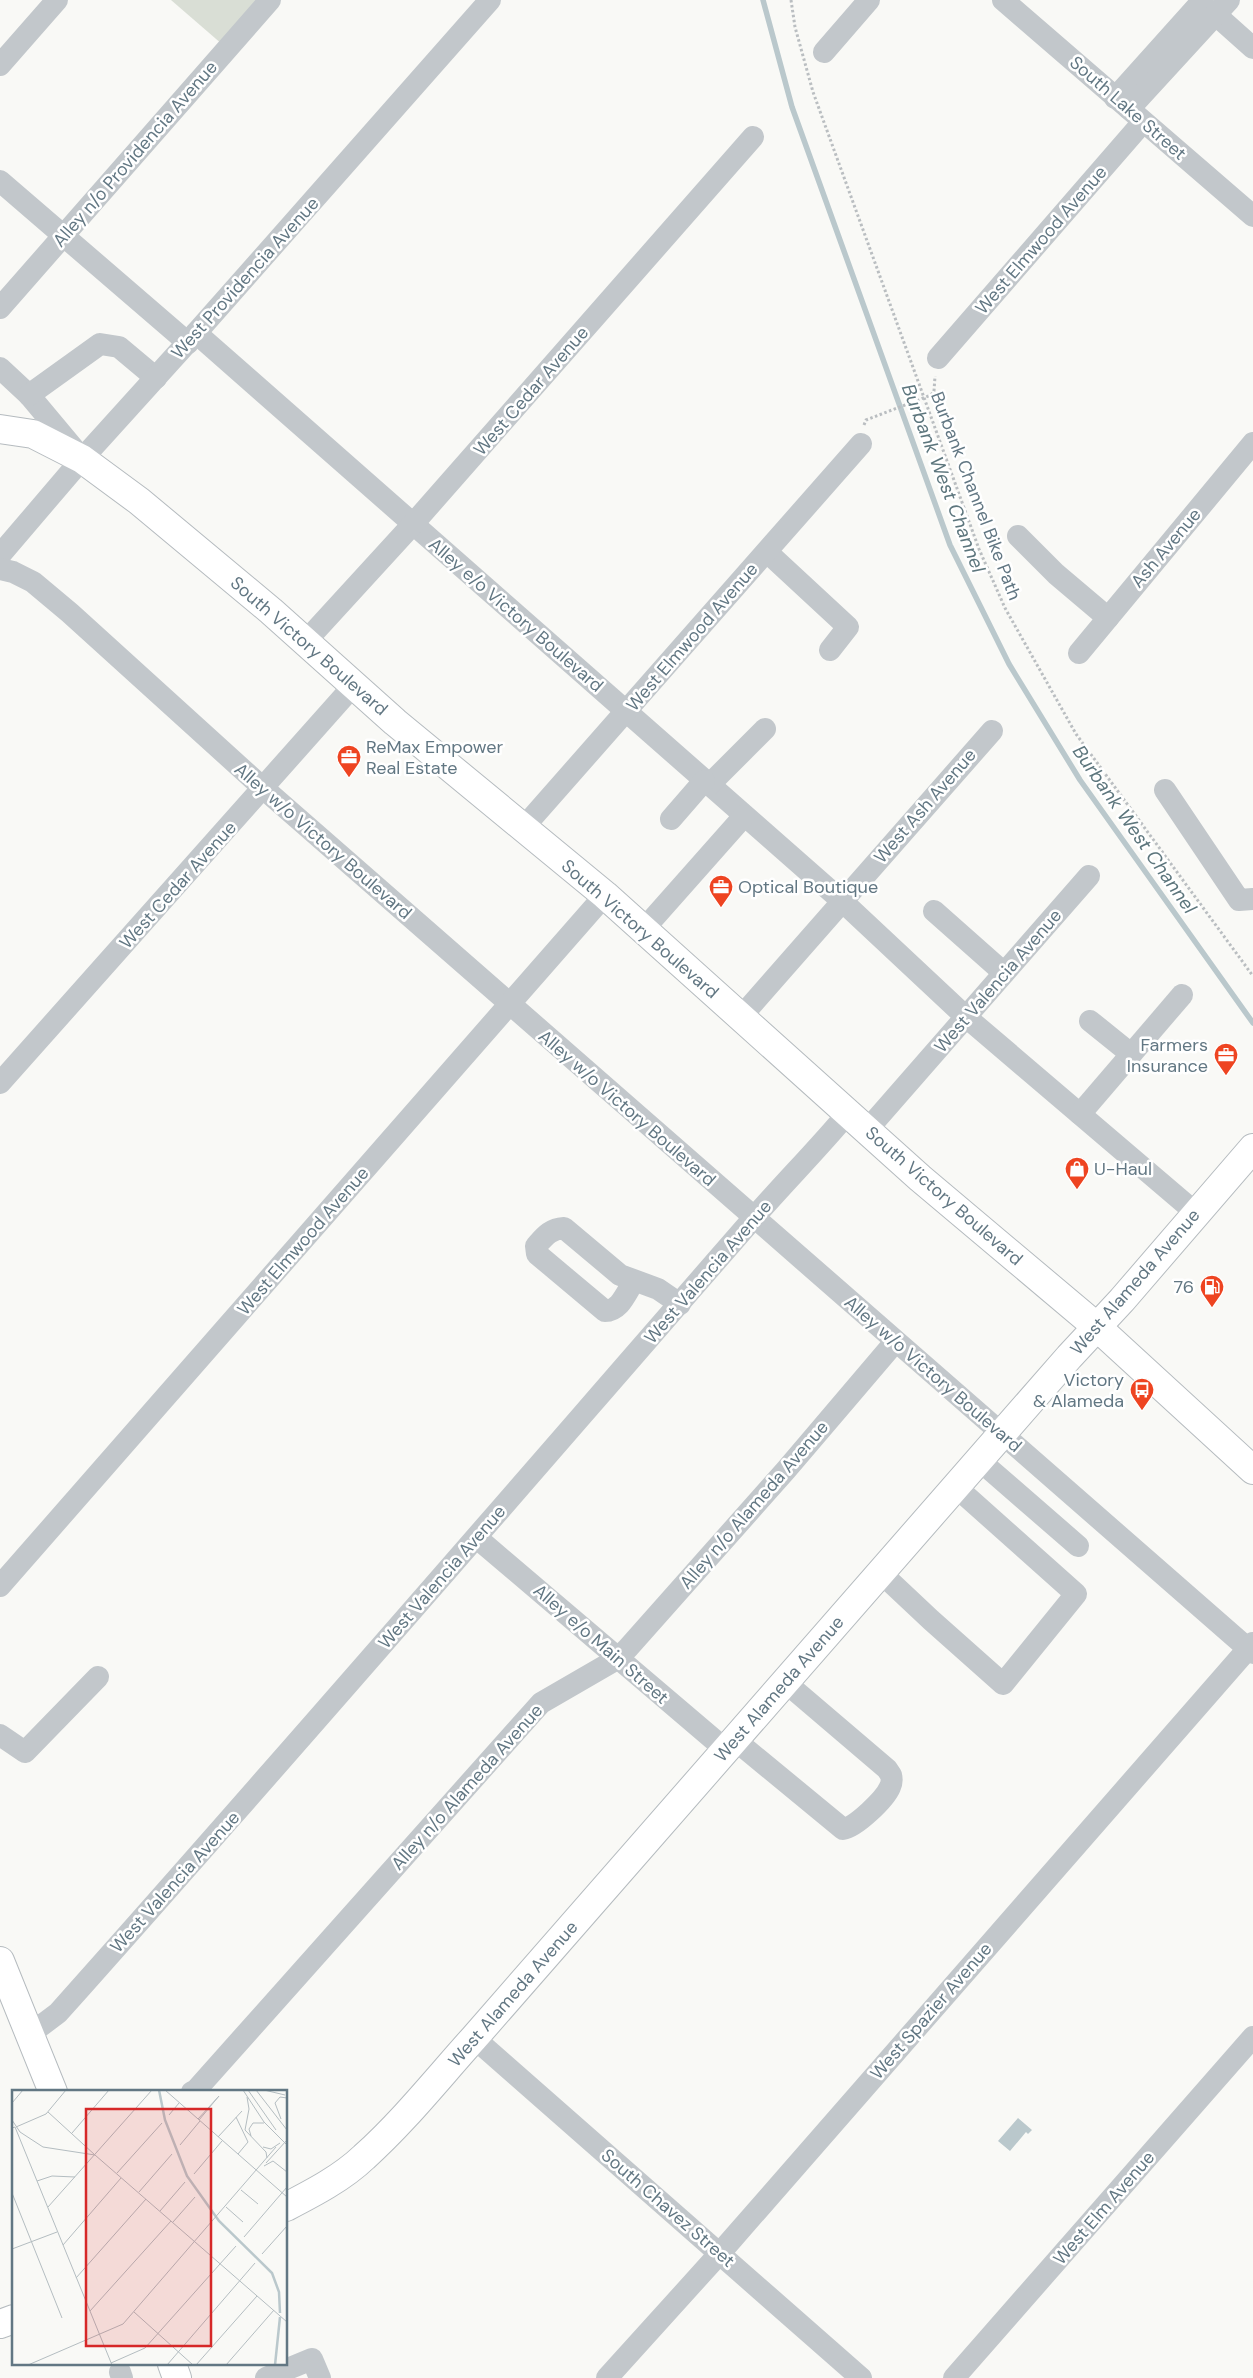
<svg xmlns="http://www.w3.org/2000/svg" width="1253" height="2378" viewBox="0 0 1253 2378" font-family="'DM Sans',sans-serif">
<rect width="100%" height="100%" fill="#f9f9f6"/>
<!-- green -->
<path fill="#d9ded5" d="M 171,0 L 263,0 L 223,45 Z"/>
<!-- water -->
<path fill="#bac8cc" d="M 1018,2118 L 1032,2130 L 1028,2134 L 1026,2132 L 1010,2151 L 998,2141 Z"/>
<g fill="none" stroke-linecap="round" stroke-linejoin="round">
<!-- stream -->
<path stroke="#bac8cc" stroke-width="5.5" d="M 763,0 L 792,107 L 950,545 L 1009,664 L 1080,780 L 1253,1023"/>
<defs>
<g id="major">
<path d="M 0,429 L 33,434 L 82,459 L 139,501 L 271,611 L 395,722 L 605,895 L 920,1178 L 1097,1327 L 1253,1470"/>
<path d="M 0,1961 L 53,2092"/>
<path d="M 286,2207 C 313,2193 342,2178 364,2157 C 404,2121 438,2078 474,2038 L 1069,1357 L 1122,1300 L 1253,1148"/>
<path d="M 0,2324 L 14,2319"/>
<path d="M 172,2364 L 177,2378"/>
</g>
</defs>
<!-- major casing -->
<use href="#major" stroke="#b5bbbf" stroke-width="30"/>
<!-- path -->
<g stroke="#babec1" stroke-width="3" stroke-dasharray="2.5 2.5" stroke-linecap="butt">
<path d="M 791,0 L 795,27 L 813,92 L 979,549 L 1005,608 L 1076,734 L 1253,976"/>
<path d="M 864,425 L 866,420 L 931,395 L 934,391 L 935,376"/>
</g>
<!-- minor -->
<g stroke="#c2c7cb" stroke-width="22">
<path d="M 1003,0 L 1253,216"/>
<path d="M 1216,15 L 1253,48"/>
<path d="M 824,52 L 869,0"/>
<path d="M 0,65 L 57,0"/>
<path d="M 1115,98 L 1203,0"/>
<path d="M 1129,109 L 1229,0"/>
<path d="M 0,181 L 188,343"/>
<path d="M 0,308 L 270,0"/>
<path d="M 196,333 L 842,901 L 966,1017 L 1196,1213"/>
<path d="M 938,358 L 1143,122"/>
<path d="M 0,368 L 29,395 L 80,456"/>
<path d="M 29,395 L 100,344 L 119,347 L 156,378"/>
<path d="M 1018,536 L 1056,574 L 1108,618"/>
<path d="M 767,552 L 848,627 L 830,650"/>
<path d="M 0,555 L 82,459 L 196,333 L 490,0"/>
<path d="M 0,569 L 13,572 L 33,582 L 70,613 L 263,788 L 1253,1653"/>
<path d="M 305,642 L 413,524 L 753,137"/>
<path d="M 1079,653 L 1253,443"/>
<path d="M 709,785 L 765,729"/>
<path d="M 1165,790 L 1239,900 L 1253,899"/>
<path d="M 671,819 L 704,781"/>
<path d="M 523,828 L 861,444"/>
<path d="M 934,911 L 1004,973"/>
<path d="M 643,930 L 744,816"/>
<path d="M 740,1018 L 992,731"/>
<path d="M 1090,1021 L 1131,1054"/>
<path d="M 0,1083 L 354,685"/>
<path d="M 1080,1114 L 1182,995"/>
<path d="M 867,1130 L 1089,876"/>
<path d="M 634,1281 C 626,1293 620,1311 605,1311 L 537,1254 L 536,1246 C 545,1236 550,1229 564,1228 L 620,1275 L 658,1289 L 680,1304"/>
<path d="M 979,1460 L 1078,1546"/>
<path d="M 477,1538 L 726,1750"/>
<path d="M 881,1573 L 931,1620 L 1003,1684 L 1076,1594 L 956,1487"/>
<path d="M 0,1586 L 605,895"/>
<path d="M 0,1735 L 25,1752 L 98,1677"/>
<path d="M 735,1740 L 843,1829 C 856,1827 885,1799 890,1787 C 892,1783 892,1779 891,1775 L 887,1769 L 785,1682"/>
<path d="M 30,2034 L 58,2013 C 292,1751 521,1485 751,1221 C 783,1184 817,1150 848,1113"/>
<path d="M 474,2038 L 861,2378"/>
<path d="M 192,2092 L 196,2090 L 541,1703 L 617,1659 L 628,1648 L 786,1470 L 895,1342"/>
<path d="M 120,2372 L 122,2378"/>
<path d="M 266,2378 L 312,2359 L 320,2378"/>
<path d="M 607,2378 L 720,2253 L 1253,1643"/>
<path d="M 954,2378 L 1253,2037"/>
</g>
<!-- major -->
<use href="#major" stroke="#fff" stroke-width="28"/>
</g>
<!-- icons -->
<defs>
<symbol id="office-pin" viewBox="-11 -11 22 30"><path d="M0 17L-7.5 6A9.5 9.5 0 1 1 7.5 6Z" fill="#ee4421" stroke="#fff"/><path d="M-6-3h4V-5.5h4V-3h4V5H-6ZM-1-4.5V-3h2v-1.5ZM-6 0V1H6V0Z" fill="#fff"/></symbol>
<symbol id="shop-pin" viewBox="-11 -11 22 30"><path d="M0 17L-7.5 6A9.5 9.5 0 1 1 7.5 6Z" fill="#ee4421" stroke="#fff"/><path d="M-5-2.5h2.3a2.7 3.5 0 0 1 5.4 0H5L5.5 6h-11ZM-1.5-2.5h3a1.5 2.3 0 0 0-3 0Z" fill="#fff"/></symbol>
<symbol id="fuel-pin" viewBox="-11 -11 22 30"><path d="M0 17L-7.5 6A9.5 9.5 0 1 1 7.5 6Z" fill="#ee4421" stroke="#fff"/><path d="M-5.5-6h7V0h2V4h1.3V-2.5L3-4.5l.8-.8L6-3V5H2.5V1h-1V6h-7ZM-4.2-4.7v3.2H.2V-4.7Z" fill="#fff"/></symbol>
<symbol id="bus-pin" viewBox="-11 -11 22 30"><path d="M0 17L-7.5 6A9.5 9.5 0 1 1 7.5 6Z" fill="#ee4421" stroke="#fff"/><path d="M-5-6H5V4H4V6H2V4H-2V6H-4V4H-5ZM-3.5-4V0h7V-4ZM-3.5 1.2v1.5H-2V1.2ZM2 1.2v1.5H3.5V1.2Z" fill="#fff"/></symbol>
</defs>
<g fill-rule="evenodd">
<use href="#office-pin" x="335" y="743" width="28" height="38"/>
<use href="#office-pin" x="707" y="873" width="28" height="38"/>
<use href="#office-pin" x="1212" y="1041" width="28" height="38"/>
<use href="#shop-pin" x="1063" y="1155" width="28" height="38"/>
<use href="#fuel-pin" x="1198" y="1273" width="28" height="38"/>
<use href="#bus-pin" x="1128" y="1376" width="28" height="38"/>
</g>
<g text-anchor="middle" stroke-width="5" stroke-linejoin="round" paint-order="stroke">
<!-- street labels -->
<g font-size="18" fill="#627783" stroke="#fff">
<text transform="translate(1128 108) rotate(41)" y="6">South Lake Street</text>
<text transform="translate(135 154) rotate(-49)" y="6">Alley n/o Providencia Avenue</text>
<text transform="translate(1041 240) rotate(-49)" y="6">West Elmwood Avenue</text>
<text transform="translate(245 278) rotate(-48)" y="6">West Providencia Avenue</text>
<text transform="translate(531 391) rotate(-49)" y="6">West Cedar Avenue</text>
<text transform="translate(976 496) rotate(69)" y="6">Burbank Channel Bike Path</text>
<text transform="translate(1166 548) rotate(-50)" y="6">Ash Avenue</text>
<text transform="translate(516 615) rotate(41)" y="6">Alley e/o Victory Boulevard</text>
<text transform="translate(692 637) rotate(-49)" y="6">West Elmwood Avenue</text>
<text transform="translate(309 646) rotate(41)" y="6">South Victory Boulevard</text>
<text transform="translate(925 806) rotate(-49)" y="6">West Ash Avenue</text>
<text transform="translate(323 841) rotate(41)" y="6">Alley w/o Victory Boulevard</text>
<text transform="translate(178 885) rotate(-48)" y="6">West Cedar Avenue</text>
<text transform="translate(640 929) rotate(41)" y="6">South Victory Boulevard</text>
<text transform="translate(998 981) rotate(-49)" y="6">West Valencia Avenue</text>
<text transform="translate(627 1108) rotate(41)" y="6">Alley w/o Victory Boulevard</text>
<text transform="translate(944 1196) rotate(41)" y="6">South Victory Boulevard</text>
<text transform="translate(303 1241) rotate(-49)" y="6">West Elmwood Avenue</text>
<text transform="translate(708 1272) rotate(-49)" y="6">West Valencia Avenue</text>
<text transform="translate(1135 1282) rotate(-49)" y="6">West Alameda Avenue</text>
<text transform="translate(933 1374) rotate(41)" y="6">Alley w/o Victory Boulevard</text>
<text transform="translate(754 1505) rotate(-49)" y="6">Alley n/o Alameda Avenue</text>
<text transform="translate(442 1577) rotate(-49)" y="6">West Valencia Avenue</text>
<text transform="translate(601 1644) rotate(41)" y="6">Alley e/o Main Street</text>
<text transform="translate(779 1689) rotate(-49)" y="6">West Alameda Avenue</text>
<text transform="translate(467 1787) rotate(-48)" y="6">Alley n/o Alameda Avenue</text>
<text transform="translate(175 1882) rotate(-48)" y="6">West Valencia Avenue</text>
<text transform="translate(513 1994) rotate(-49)" y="6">West Alameda Avenue</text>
<text transform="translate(931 2011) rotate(-49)" y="6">West Spazier Avenue</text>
<text transform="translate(668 2208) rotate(41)" y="6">South Chavez Street</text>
<text transform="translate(1104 2208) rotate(-49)" y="6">West Elm Avenue</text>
</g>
<!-- poi labels -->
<g font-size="18" fill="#627783" stroke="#fff" text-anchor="start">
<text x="366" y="753">ReMax Empower<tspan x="366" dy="21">Real Estate</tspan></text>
<text x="738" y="893">Optical Boutique</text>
<text x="1208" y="1051" text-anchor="end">Farmers<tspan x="1208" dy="21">Insurance</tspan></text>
<text x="1094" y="1175">U-Haul</text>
<text x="1194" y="1293" text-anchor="end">76</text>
<text x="1124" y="1386" text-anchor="end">Victory<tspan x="1124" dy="21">&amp; Alameda</tspan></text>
</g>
<!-- water labels -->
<g font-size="19" font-style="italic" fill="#5d767d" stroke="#fff">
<text transform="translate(944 478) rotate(69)" y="7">Burbank West Channel</text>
<text transform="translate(1135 829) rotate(55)" y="7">Burbank West Channel</text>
</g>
</g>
<!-- overview -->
<g transform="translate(12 2090)">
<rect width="275" height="275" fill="#f9f9f6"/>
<path fill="none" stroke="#bac8cc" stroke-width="2.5" d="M 147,0 L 153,30 L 175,86 L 207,131 L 260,183 L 267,202 L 268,223M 263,275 L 268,227"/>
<path fill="none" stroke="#b4bdc1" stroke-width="1" d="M 153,0 L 275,107M 231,0 L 252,32 L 275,55M 236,0 L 264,40M 244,0 L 275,40M 252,0 L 273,5M 235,7 L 237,19 L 233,40 L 254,62 L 255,68M 0,13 L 11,0M 36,22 L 83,65M 157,25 L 167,13M 224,27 L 236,52 L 226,64M 186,29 L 207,6 L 187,30M 269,29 L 263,13 L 268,7 L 275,8M 0,30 L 8,42 L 31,57 L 83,65 L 275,232M 4,37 L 34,24 L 54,0M 0,38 L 3,37 L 100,275M 60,43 L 97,0M 239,46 L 237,39 L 241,33 L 252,33M 206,47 L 230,21M 168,55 L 188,31M 251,57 L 259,59 L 268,53M 254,73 L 275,50M 252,76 L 261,71 L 275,82M 105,83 L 150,33M 182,84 L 210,51M 25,91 L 40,86 L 63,87M 229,100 L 246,114M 127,102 L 160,64M 0,103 L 50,228M 36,117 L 140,0M 214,117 L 231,132M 148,121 L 173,92M 161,132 L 183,107M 232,147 L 275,97M 51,155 L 109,88M 0,159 L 45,142M 250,164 L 275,136M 64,188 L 134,109M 78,221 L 159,131M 122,222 L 181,275M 99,273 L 133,258 L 224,156M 16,275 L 111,234 L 264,57M 155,275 L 243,173M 184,275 L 245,206M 214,275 L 262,220"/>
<path fill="#d62828" fill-opacity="0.15" stroke="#d62828" stroke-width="2.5" d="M 74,19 L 199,19 L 199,256 L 74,256 Z"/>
<rect width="275" height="275" fill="none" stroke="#627783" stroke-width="2.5"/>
</g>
</svg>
